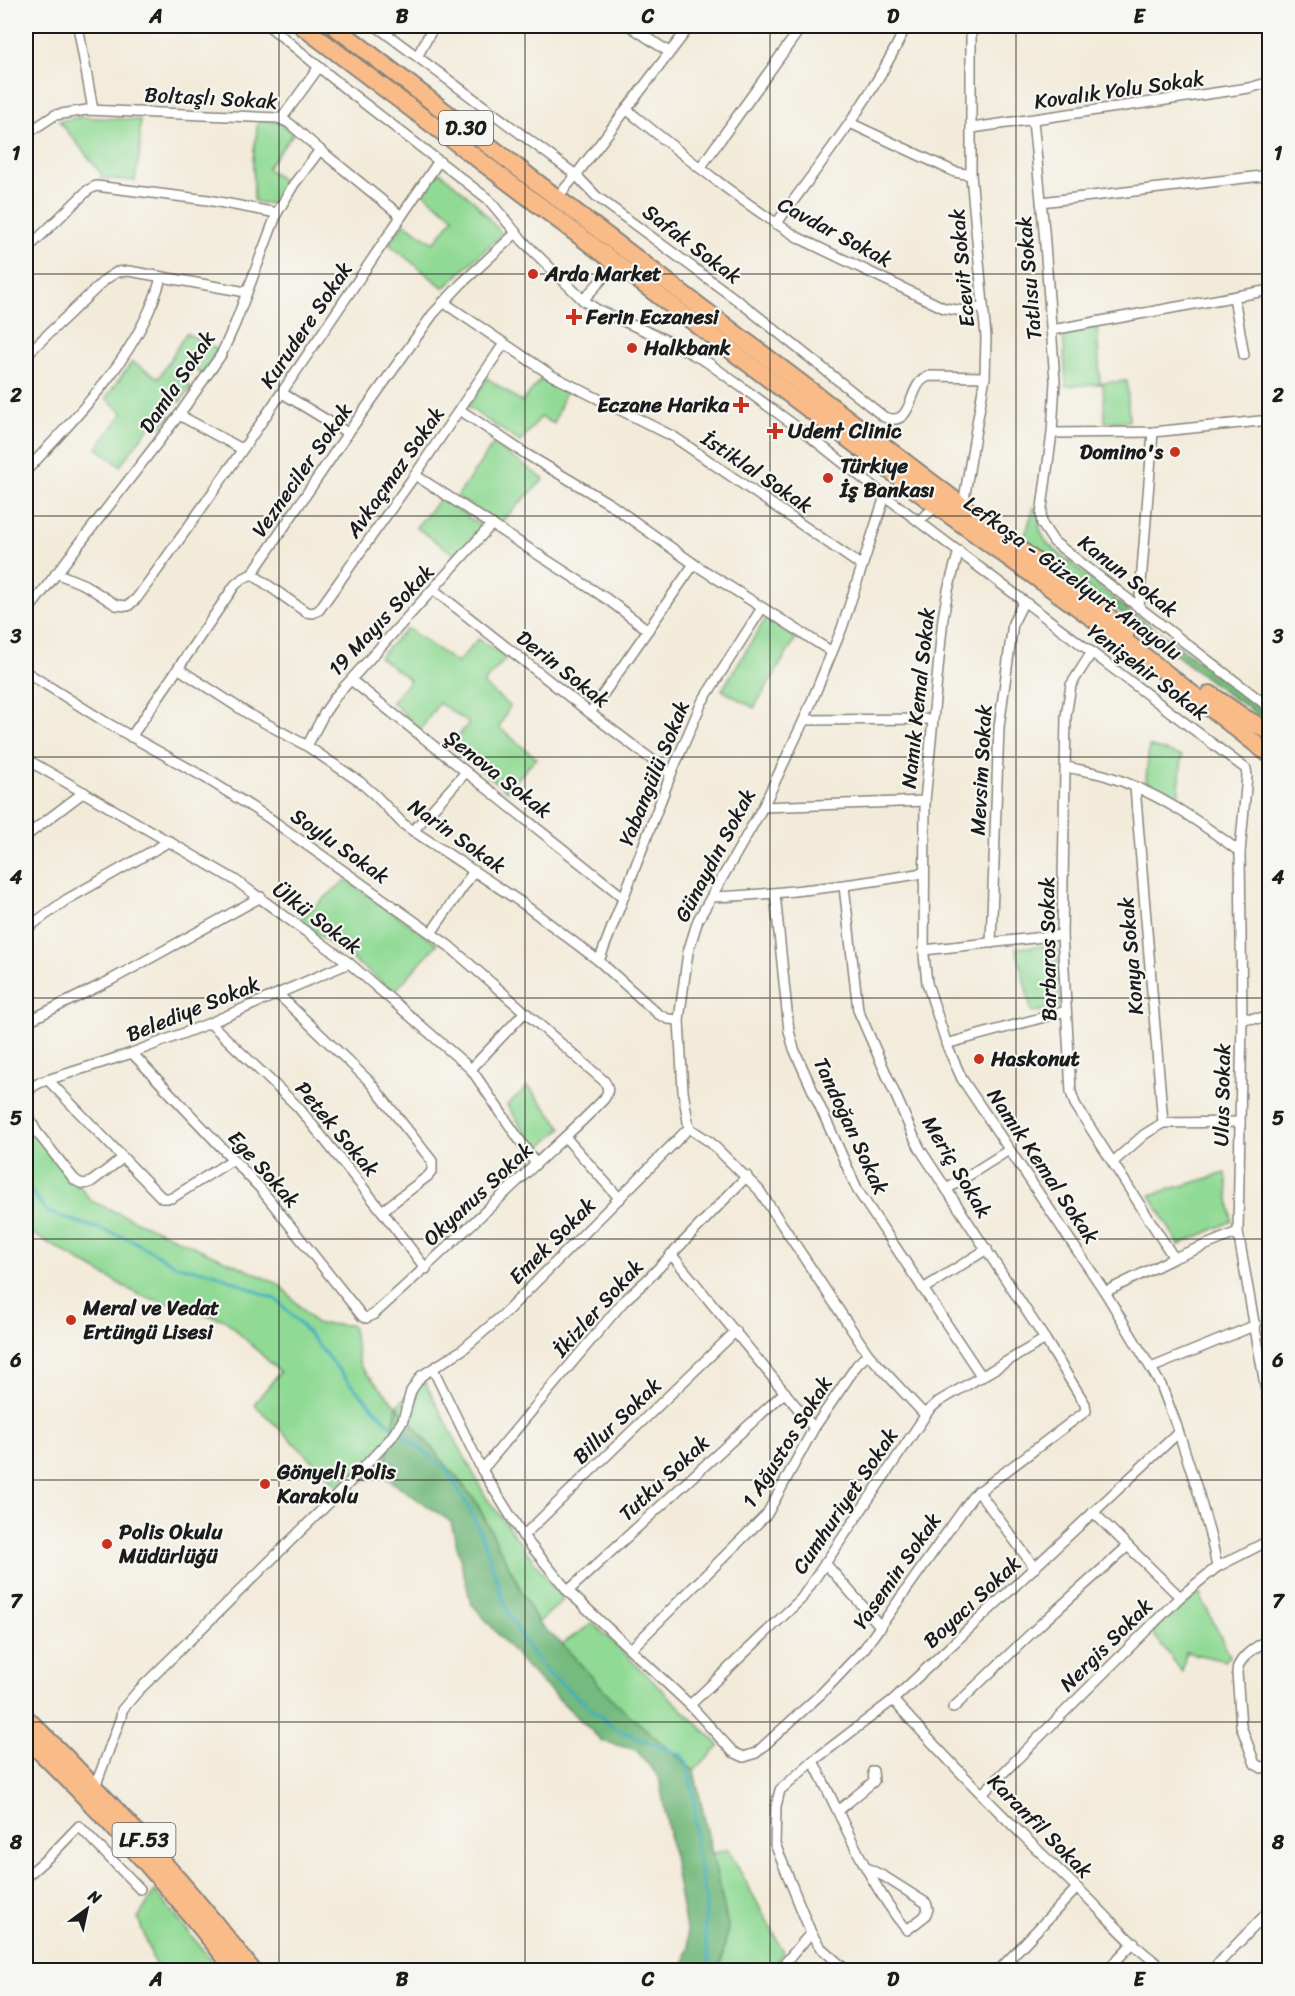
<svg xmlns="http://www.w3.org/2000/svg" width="1295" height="1996" viewBox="0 0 1295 1996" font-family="Sriracha,sans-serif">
<rect width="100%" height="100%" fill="#f6f6f2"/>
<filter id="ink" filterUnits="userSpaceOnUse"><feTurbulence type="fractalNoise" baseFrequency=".0167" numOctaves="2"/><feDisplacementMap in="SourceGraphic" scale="12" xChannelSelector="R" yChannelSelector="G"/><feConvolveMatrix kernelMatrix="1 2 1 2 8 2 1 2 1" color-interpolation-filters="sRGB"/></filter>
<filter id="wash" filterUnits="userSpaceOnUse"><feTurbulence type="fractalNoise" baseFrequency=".008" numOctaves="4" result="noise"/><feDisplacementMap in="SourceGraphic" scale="24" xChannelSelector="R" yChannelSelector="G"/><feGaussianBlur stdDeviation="1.35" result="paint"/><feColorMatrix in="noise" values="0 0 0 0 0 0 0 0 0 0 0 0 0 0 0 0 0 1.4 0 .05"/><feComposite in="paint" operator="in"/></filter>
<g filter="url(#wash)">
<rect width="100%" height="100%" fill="#f3ebda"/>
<!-- green -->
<g fill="#91da95" stroke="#567b58" stroke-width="1.5">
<path d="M 79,117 L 140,120 L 140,151 L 135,181 L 101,178 L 101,173 L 59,121 Z"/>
<path d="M 258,121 L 279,122 L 293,134 L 267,168 L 289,185 C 276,204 277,207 254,201 L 253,159 Z"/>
<path d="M 440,172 L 473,200 L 502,234 L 444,288 L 389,244 L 404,223 L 434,243 L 454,217 L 420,191 Z"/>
<path d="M 1097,325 L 1100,383 L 1127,381 L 1129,421 L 1105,422 L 1103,384 L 1066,386 L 1063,331 Z"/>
<path d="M 186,333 L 218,350 L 202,374 L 193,369 L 185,381 L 191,387 L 180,402 L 174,396 L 164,410 L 171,415 L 162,428 L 153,422 L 120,466 L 97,448 L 123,413 L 106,398 L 132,362 L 159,378 Z"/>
<path d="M 487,378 L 522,402 L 542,378 L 566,390 L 554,424 L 541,417 L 520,442 L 468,407 Z"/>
<path d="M 493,444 L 544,479 L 499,524 L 457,497 Z"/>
<path d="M 441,498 L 482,527 L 458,557 L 416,527 Z"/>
<path d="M 1034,507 L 1039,510 C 1038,525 1039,532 1048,544 L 1115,600 L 1111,605 L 1024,539 Z"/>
<path d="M 766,618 L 796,638 L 754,708 L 722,690 Z"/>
<path d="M 407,628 L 457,663 L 478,639 L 507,657 L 483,684 L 510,706 L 499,727 L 536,758 L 507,791 L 451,745 L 469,723 L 439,703 L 420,730 L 392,702 L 410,680 L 379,657 Z"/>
<path d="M 1149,746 L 1182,756 L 1178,799 L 1146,781 Z"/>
<path d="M 346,880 L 437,944 L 395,991 L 299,920 Z"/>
<path d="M 1057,945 L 1061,1006 L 1032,1013 L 1016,948 Z"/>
<path d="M 528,1086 L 562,1128 L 538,1149 L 531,1146 L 524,1136 L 525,1132 L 507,1105 Z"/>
<path d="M 26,1118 L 91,1201 L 279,1284 L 316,1324 L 352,1325 L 360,1366 L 397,1406 L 423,1379 L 486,1497 L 563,1600 L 538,1623 L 475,1500 L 397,1407 L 383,1476 L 337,1485 L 254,1404 L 280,1372 L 225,1320 L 139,1295 L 26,1230 Z"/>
<path d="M 1226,1173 L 1232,1221 L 1179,1245 L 1150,1195 Z"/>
<path d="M 1199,1593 L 1230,1656 L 1225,1661 L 1186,1652 L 1182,1672 L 1152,1632 Z"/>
<path d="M 593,1623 L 720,1746 L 694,1771 L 619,1707 L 562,1644 Z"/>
<path d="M 728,1849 L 784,1952 L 768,1970 L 720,1970 L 728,1926 L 712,1854 Z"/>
<path d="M 155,1891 L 219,1970 L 157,1970 L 138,1918 Z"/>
</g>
<!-- forest -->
<g fill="#74ba7e" stroke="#486b4d" stroke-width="1.5">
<path d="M 1115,600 L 1269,712 L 1269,720 L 1259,715 L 1227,694 L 1111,605 Z"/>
<path d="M 397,1406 L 475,1500 L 538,1623 L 562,1644 L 618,1705 L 694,1771 L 728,1926 L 720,1970 L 682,1970 L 689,1946 L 659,1777 L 636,1750 L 602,1741 L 529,1670 L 471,1603 L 451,1522 L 383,1476 Z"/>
</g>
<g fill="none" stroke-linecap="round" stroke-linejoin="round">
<!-- stream -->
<path stroke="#40aebe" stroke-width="3" d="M 26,1188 L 32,1192 L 47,1212 L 130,1239 L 177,1266 L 214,1273 L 277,1300 L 303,1327 L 348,1381 L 386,1421 L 446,1469 L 464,1499 L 482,1536 L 508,1613 L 527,1646 L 547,1672 L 616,1729 L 681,1755 L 687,1763 L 695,1804 L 696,1847 L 706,1902 L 705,1940 L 712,1970"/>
</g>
</g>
<g filter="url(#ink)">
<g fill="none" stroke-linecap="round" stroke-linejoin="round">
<defs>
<g id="street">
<path d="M 78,26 L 93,110"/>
<path d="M 269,26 L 352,94 L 488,199 L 523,241 L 583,300 L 596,309 L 668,341 L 707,362 L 808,435 L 885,496 L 1246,769 L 1247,776 L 1240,852 L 1242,1018 L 1238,1232 L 1270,1413"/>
<path d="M 376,26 L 576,175 L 596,196 L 745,306 L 884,417 C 916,430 906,381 930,376 L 985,377"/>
<path d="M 630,26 L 669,52"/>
<path d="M 26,28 L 28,26"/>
<path d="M 418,55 L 434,26"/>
<path d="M 626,109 C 682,154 738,200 799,238 L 944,308 L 963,311 L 983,307"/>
<path d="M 282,118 L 319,67"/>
<path d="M 1033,121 L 1044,230 L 1055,381 L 1052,433 L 1041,515 L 1042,524 L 1054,542 L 1270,708"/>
<path d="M 850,123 L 955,172 L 971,175"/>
<path d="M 972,128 L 1249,88 L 1270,82"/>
<path d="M 26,134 L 55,115 L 87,110 L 278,118 L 289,123 L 320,150 L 401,216"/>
<path d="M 700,168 L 802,26"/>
<path d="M 557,198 L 576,175 L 690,26"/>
<path d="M 1041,202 L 1270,175"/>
<path d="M 776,224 C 823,160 873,98 906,26"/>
<path d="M 26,250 L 88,190 L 96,186 L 208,200 L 277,213"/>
<path d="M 1234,297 L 1244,355"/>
<path d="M 583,300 L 617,263"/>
<path d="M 443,302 L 551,375 L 674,437 L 862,566"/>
<path d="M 1052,330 L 1270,290"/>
<path d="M 26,355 L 106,279 L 117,272 L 129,271 L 246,292"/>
<path d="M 282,393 L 348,433"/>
<path d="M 460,410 L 526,454 L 610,504 L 694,564 L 832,652"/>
<path d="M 179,415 L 242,449"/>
<path d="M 1052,433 L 1153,432 L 1270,420"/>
<path d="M 26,471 C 78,415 140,354 161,278"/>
<path d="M 415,475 L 607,599 L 648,630"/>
<path d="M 963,505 L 985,377 L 986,337 L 971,175 L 971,26"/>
<path d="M 918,521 L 937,506"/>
<path d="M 959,551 L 948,590 L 943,618 L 925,801 L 924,955 L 927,983 L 948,1048 L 962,1079 L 1105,1292 L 1161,1385 L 1176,1424 L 1199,1495 L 1212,1542 L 1217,1567"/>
<path d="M 56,573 L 85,585 L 116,605 L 128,606 L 137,598 C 242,455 339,307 439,161"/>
<path d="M 252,574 L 306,612 L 313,613 L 319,610 L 415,475 L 503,345"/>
<path d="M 434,590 L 590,713 L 671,774"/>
<path d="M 1139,608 L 1153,432"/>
<path d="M 26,613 L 179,415 L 221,355 L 235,324 L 277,213 L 294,184 L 320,150"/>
<path d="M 1092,652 L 1071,685 L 1066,716 L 1062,935 L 1071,1092 L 1075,1104 L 1174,1258"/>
<path d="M 179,669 L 247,713 L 307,746 L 360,782 L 375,795 L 403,824 L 522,903 L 599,961 L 658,1014 L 668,1019 L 679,1020"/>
<path d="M 26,672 L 107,723 L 204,777 L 269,818 L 449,946 L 604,1081 C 609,1087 609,1092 604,1099 C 582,1122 558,1143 535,1165 C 481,1215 428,1266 373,1315 L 366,1318 L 362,1316 L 260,1188 L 132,1053"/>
<path d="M 351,680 L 623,897"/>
<path d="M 590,713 L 694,564"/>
<path d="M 804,720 L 932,719"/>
<path d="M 131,737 L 235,585 L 242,579 L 252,574 L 348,433 L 433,314 L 462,283 L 516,233"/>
<path d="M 307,746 L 325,712 L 336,696 L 492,524"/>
<path d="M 26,759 L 235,880 L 349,963 L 471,1069 L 536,1164"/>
<path d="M 1066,767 C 1080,770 1094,772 1107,776 C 1156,791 1200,822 1240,852"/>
<path d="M 1135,787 L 1163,1123"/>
<path d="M 763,807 L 925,801"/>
<path d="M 413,831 L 466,772"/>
<path d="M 26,836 L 84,792"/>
<path d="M 775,894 L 789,1031 L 794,1049 L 858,1191 L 982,1377"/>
<path d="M 713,897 C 784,894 853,885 923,873"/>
<path d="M 26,929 L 66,900 L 170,841"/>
<path d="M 431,933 L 474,871"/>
<path d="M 991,943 L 999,727 L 1013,623 L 1024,601"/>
<path d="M 924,950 L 1062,935"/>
<path d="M 599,961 L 671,774 L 702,702 L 762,608"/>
<path d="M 278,994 L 369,1081 L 432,1161 L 432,1171 L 428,1176 L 382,1211"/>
<path d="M 1242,1018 L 1270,1019"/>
<path d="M 26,1022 L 109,981 L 261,897"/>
<path d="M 210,1023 L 298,1107 L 382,1211 L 426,1269"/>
<path d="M 946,1044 L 1066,1011"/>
<path d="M 471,1069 L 525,1012"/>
<path d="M 48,1080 L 162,1198 L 172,1198 L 232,1160"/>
<path d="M 26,1097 L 32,1087 L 41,1082 L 132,1053 L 210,1023 L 349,963"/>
<path d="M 26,1111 L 36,1131 L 74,1179 C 80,1184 84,1185 91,1182 L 123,1158"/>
<path d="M 689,1128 L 683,1091 L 679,1020 L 688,952 L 698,920 L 763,807 L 804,720 L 842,628 L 885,496"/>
<path d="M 689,1128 L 710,1142 L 759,1190 L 868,1354 L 925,1415"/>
<path d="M 566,1138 L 620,1199"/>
<path d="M 1113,1162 L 1145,1134 L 1163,1123 L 1240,1122"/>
<path d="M 947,1189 L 1009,1150"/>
<path d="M 671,1254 L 814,1428"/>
<path d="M 923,1289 L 987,1249"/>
<path d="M 1105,1292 L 1174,1258 L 1238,1232"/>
<path d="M 1151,1368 L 1256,1325"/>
<path d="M 433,1369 L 482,1470 L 523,1536 L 568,1591 L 690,1705 L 733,1752 L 744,1757 L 756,1753 L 822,1693 L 864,1649 L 973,1496 L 1086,1411 L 1085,1404 L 1045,1339 L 920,1149 L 914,1137 L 858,1010 L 844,886"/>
<path d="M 482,1470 L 623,1302 L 648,1279 L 747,1176"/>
<path d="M 978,1491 L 1035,1568"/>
<path d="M 1093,1512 L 1180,1597"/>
<path d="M 523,1536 L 736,1331"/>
<path d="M 825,1563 L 881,1627"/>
<path d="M 568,1591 L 785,1392"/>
<path d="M 1270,1638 C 1257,1647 1237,1657 1237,1673 L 1241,1726 L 1255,1764 L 1262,1768 L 1270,1763"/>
<path d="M 631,1649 L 767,1514 L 814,1428 L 857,1365 L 868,1354"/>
<path d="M 893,1700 C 955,1769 1021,1835 1089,1899 C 1112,1922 1140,1954 1167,1970"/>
<path d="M 690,1705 L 801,1599 L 929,1410 L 938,1402 L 1045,1339"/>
<path d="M 953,1708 L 1042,1623 L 1128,1546"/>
<path d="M 813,1761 C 842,1817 866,1880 907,1930 L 925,1916 L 928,1909 L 926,1903 L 885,1877 L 867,1868"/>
<path d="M 95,1787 L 121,1717 L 122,1710 L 138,1691 L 346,1486 L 391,1438 L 403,1420 L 411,1391 L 421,1376 L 462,1350 L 504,1314 L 689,1128"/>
<path d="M 982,1794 L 1180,1597 L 1217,1567 L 1270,1540"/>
<path d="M 839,1810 L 874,1781 L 873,1771"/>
<path d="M 26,1877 L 53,1853 L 79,1826 L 140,1889"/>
<path d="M 779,1970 L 811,1933"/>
<path d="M 846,1970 L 820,1947 L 811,1933 L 775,1844 L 776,1806 L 780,1790 L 813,1761 L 893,1700 L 1178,1433"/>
<path d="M 999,1970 L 1077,1888"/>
<path d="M 1107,1970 L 1134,1942"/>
<path d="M 1212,1970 L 1270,1910"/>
</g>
<path id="secondary" d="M 1267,26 L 1270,41"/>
<g id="highway">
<path d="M 302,26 L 937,506 L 1130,645 L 1270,755"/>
<path d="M 334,26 L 557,198 L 1127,631"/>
<path d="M 1210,694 L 1245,718 L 1270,732"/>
<path d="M 26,1718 C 107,1797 183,1881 252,1970"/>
<path d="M 26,1738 C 101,1810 171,1888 235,1970"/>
</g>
</defs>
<!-- street casing -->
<use href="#street" stroke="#88847b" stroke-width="12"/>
<!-- secondary casing -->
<use href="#secondary" stroke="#88847b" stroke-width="16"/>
<!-- highway casing -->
<use href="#highway" stroke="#88847b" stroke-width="20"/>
<!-- street -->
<use href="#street" stroke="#fff" stroke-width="9"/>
<!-- secondary -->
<use href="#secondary" stroke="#fde4d0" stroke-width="14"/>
<!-- highway -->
<use href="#highway" stroke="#f9bc89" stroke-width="16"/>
</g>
</g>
<!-- grid -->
<path fill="none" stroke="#1c1c1c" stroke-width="1.5" stroke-opacity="0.55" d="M 279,26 L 279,1970M 525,26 L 525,1970M 770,26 L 770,1970M 1016,26 L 1016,1970M 26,274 L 1270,274M 26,516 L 1270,516M 26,757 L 1270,757M 26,998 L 1270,998M 26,1239 L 1270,1239M 26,1480 L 1270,1480M 26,1722 L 1270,1722"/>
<!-- markers -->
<g fill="#c8321e" stroke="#f6f6f2" stroke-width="2">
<circle cx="533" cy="274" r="6"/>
<path d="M571 308h6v6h6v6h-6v6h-6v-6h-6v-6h6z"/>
<circle cx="632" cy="348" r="6"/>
<path d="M738 396h6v6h6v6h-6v6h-6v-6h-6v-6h6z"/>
<path d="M772 422h6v6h6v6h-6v6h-6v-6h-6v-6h6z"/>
<circle cx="1175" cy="452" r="6"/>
<circle cx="828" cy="478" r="6"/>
<circle cx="979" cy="1059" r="6"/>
<circle cx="71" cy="1320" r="6"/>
<circle cx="265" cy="1484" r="6"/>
<circle cx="107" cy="1544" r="6"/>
</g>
<g text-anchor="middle" stroke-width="4.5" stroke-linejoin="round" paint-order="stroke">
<!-- shield labels -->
<g fill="#f6f6f2" stroke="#5d5d5c" stroke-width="1.5">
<rect x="439" y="111" width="54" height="34" rx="4.5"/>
<rect x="112.5" y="1823" width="63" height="34" rx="4.5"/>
</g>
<g font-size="20" font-weight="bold" fill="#1c1c1c">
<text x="466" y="135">D.30</text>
<text x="144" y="1847">LF.53</text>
</g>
<!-- street labels -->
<g font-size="21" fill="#1c1c1c" stroke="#f6f6f2">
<text transform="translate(1119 90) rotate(-8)" y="7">Kovalık Yolu Sokak</text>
<text transform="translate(211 98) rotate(3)" y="7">Boltaşlı Sokak</text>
<text transform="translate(835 232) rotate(28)" y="7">Cavdar Sokak</text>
<text transform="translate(692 244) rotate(37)" y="7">Safak Sokak</text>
<text transform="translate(962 268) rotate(-95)" y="7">Ecevit Sokak</text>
<text transform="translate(1029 278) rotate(-95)" y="7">Tatlısu Sokak</text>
<text transform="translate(306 325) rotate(-56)" y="7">Kurudere Sokak</text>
<text transform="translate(177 382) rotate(-56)" y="7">Damla Sokak</text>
<text transform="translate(302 470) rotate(-55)" y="7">Vezneciler Sokak</text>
<text transform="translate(395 472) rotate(-55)" y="7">Avkaçmaz Sokak</text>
<text transform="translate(757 472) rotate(34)" y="7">İstiklal Sokak</text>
<text transform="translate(1128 576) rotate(38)" y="7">Kanun Sokak</text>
<text transform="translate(1073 578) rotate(36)" y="7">Lefkoşa - Güzelyurt Anayolu</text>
<text transform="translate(381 620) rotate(-47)" y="7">19 Mayıs Sokak</text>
<text transform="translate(563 669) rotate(38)" y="7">Derin Sokak</text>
<text transform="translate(1148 672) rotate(37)" y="7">Yenişehir Sokak</text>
<text transform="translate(918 698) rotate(-84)" y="7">Namık Kemal Sokak</text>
<text transform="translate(981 770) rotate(-87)" y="7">Mevsim Sokak</text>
<text transform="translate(654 773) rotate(-68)" y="7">Yabangülü Sokak</text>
<text transform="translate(498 774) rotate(38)" y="7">Şenova Sokak</text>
<text transform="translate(457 836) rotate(35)" y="7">Narin Sokak</text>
<text transform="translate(340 846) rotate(35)" y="7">Soylu Sokak</text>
<text transform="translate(715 855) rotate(-62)" y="7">Günaydın Sokak</text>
<text transform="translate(317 918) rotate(37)" y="7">Ülkü Sokak</text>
<text transform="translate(1048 949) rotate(-91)" y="7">Barbaros Sokak</text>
<text transform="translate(1131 956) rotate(-95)" y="7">Konya Sokak</text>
<text transform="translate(193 1009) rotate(-22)" y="7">Belediye Sokak</text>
<text transform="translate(1222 1095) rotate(-89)" y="7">Ulus Sokak</text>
<text transform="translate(851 1126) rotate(65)" y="7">Tandoğan Sokak</text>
<text transform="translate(337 1129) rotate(50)" y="7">Petek Sokak</text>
<text transform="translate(1043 1166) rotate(56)" y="7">Namık Kemal Sokak</text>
<text transform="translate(957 1167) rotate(59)" y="7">Meriç Sokak</text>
<text transform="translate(264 1169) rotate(48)" y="7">Ege Sokak</text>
<text transform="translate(478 1194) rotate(-43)" y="7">Okyanus Sokak</text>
<text transform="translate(552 1241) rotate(-45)" y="7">Emek Sokak</text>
<text transform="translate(598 1308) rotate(-48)" y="7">İkizler Sokak</text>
<text transform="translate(617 1421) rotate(-44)" y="7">Billur Sokak</text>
<text transform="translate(787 1442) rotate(-58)" y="7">1 Ağustos Sokak</text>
<text transform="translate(664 1478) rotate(-43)" y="7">Tutku Sokak</text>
<text transform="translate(845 1501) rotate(-56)" y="7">Cumhuriyet Sokak</text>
<text transform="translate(897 1571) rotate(-55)" y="7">Yasemin Sokak</text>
<text transform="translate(972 1602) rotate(-43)" y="7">Boyacı Sokak</text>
<text transform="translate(1106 1645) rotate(-45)" y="7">Nergis Sokak</text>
<text transform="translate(1040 1826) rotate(45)" y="7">Karanfil Sokak</text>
</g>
<!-- poi labels -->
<g font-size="21" font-weight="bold" fill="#1c1c1c" stroke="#f6f6f2" text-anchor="start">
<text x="545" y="281">Arda Market</text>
<text x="586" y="324">Ferin Eczanesi</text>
<text x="644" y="355">Halkbank</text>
<text x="729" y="412" text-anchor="end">Eczane Harika</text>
<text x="788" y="438">Udent Clinic</text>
<text x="1163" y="459" text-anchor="end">Domino's</text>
<text x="840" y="473">Türkiye<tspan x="840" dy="24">İş Bankası</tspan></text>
<text x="991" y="1066">Haskonut</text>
<text x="83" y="1315">Meral ve Vedat<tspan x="83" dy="24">Ertüngü Lisesi</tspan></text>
<text x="277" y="1479">Gönyeli Polis<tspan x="277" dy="24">Karakolu</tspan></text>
<text x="119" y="1539">Polis Okulu<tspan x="119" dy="24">Müdürlüğü</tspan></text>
</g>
</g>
<!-- margin -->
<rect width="1295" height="1996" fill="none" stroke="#f6f6f2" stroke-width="66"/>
<!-- north arrow -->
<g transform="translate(87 1909) rotate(33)" stroke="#f6f6f2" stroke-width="4.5" paint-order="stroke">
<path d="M0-4.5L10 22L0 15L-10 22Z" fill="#1c1c1c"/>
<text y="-9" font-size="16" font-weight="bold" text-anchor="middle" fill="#1c1c1c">N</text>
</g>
<rect x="33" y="33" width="1229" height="1930" fill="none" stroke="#1c1c1c" stroke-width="2"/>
<g font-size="20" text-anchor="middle" font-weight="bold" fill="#1c1c1c">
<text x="156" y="23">A</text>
<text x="402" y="23">B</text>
<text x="648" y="23">C</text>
<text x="893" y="23">D</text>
<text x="1139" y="23">E</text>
<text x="16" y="160">1</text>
<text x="1278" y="160">1</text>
<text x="16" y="402">2</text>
<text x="1278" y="402">2</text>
<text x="16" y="643">3</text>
<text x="1278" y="643">3</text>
<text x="16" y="884">4</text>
<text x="1278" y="884">4</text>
<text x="16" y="1125">5</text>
<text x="1278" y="1125">5</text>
<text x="16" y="1367">6</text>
<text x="1278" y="1367">6</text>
<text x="16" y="1608">7</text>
<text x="1278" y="1608">7</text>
<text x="16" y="1849">8</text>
<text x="1278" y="1849">8</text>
<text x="156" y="1986">A</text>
<text x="402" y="1986">B</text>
<text x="648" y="1986">C</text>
<text x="893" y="1986">D</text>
<text x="1139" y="1986">E</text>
</g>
</svg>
